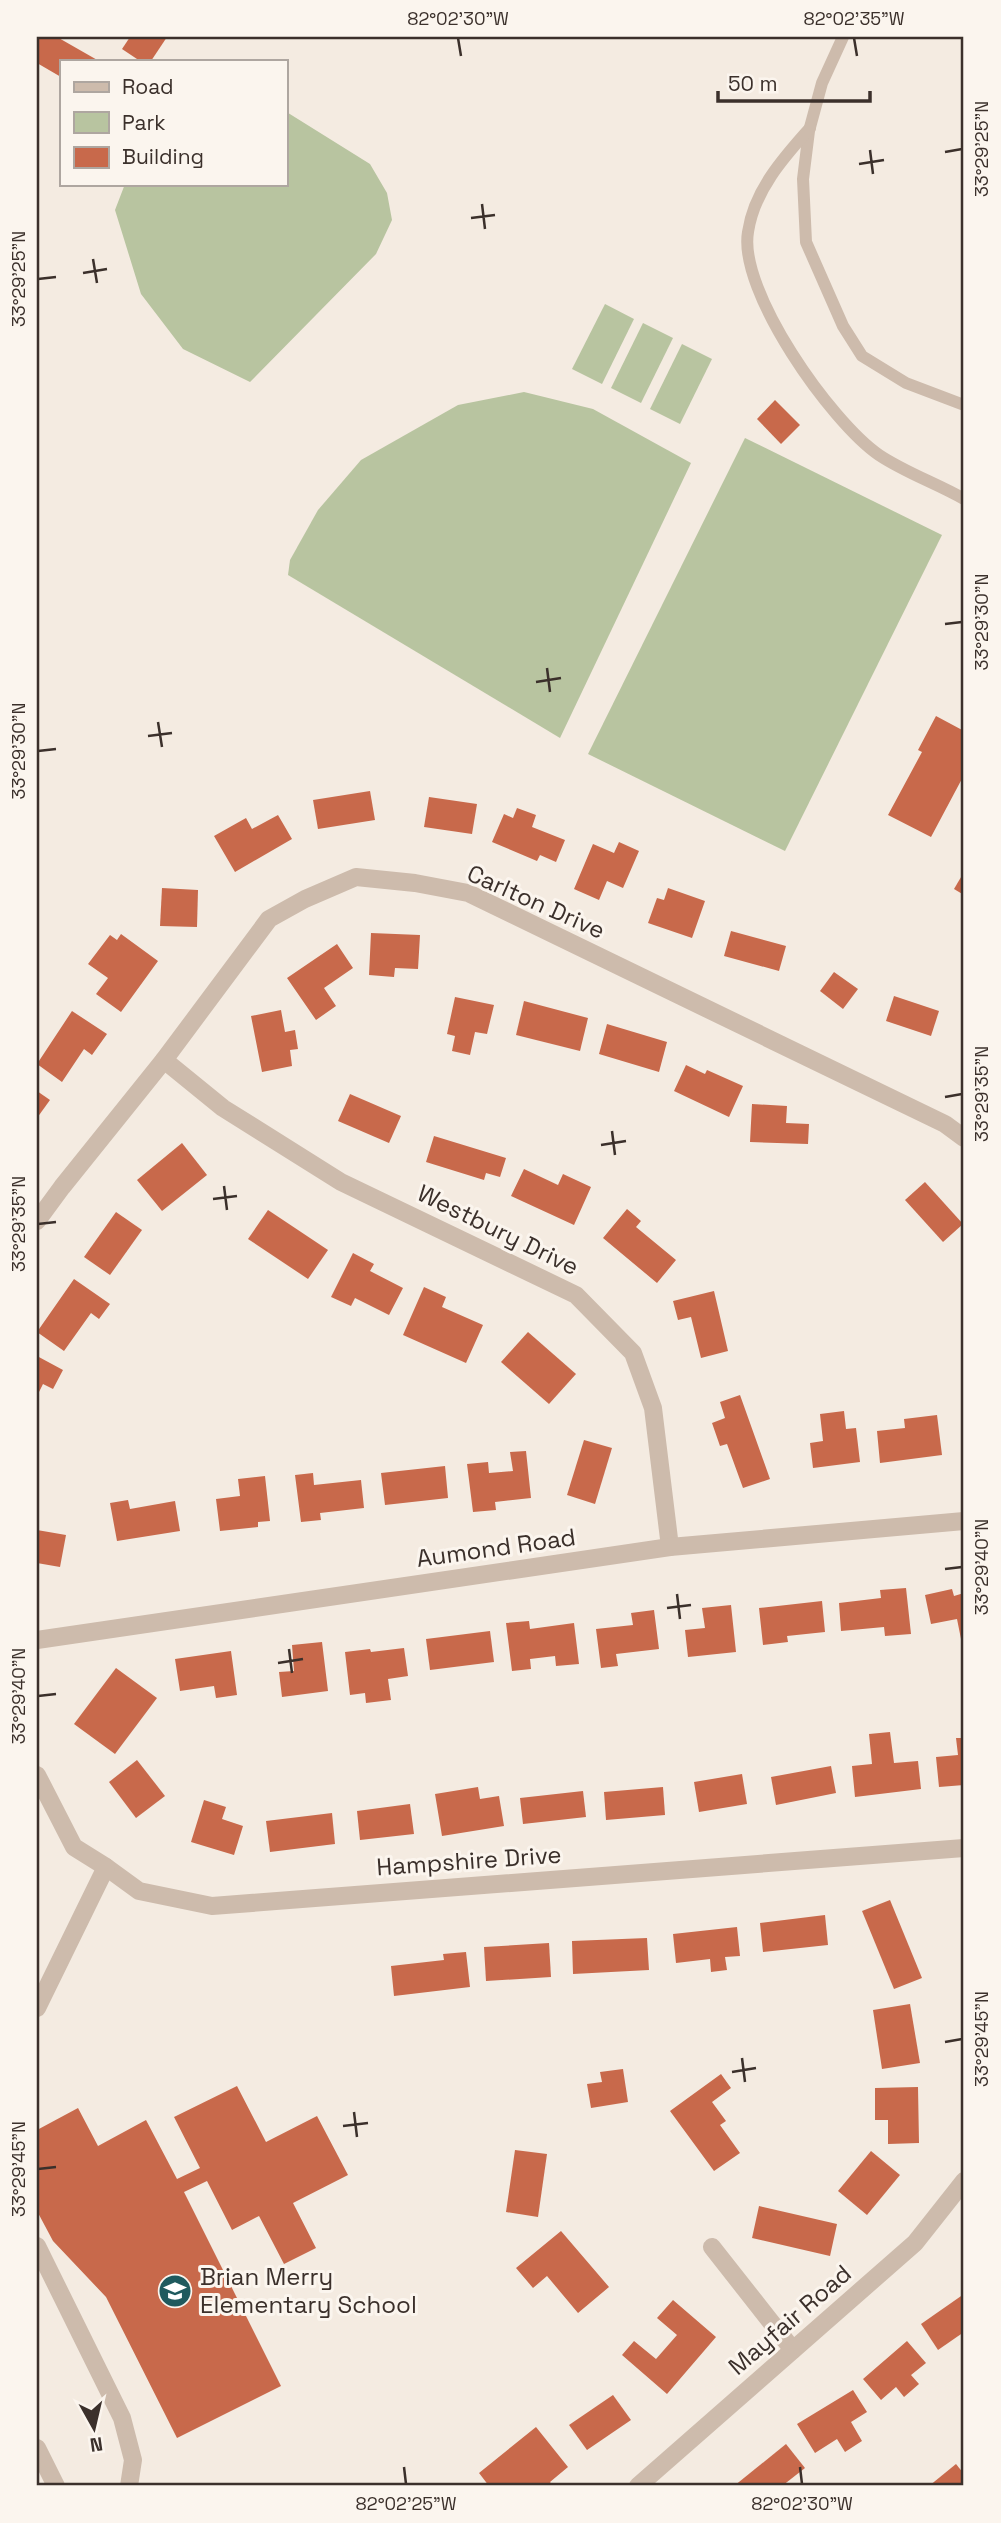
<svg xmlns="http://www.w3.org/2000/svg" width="1001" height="2523" viewBox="0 0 1001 2523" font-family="'Space Grotesk',sans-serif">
<rect width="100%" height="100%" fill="#f4ebe1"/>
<!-- green -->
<g fill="#b8c4a0">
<path d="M 285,111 L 370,164 L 387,193 L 392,220 L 376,254 L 250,382 L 183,349 L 141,294 L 115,210 L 125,184 L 285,184 Z"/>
<path d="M 605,304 L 634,319 L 602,384 L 572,369 Z"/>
<path d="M 643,323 L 673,338 L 641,403 L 611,388 Z"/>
<path d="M 682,344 L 712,359 L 680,424 L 650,409 Z"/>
<path d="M 524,392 L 593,409 L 691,463 L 560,738 L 288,575 L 290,560 L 318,510 L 361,460 L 458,405 Z"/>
<path d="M 745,438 L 942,535 L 785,851 L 588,754 Z"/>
</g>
<!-- building -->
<g fill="#c8694b">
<path d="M 37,37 L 57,37 L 99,61 L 61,61 L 61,77 L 37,63 Z"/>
<path d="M 130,37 L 167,37 L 151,61 L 140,61 L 122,49 Z"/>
<path d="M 775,400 L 800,425 L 781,444 L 757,419 Z"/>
<path d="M 936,716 L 964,731 L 964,775 L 931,837 L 888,815 L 922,752 L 918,750 Z"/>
<path d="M 370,791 L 375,820 L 318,829 L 313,800 Z"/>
<path d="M 429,797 L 477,804 L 472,834 L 424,827 Z"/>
<path d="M 517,808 L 536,815 L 532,827 L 565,840 L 556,862 L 540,855 L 537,861 L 492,842 L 504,814 L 513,818 Z"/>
<path d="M 278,815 L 292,839 L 235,872 L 214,836 L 246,818 L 252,829 Z"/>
<path d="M 619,842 L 639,851 L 623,888 L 607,881 L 599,900 L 574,889 L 593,844 L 614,853 Z"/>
<path d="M 964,872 L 964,895 L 954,889 Z"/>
<path d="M 162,888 L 198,890 L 197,927 L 160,926 Z"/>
<path d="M 668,888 L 705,901 L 692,938 L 648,923 L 657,898 L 664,900 Z"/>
<path d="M 731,931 L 786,946 L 779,971 L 724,956 Z"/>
<path d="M 371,933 L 420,935 L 418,969 L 395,968 L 394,977 L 369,975 Z"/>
<path d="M 121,934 L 158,961 L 121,1012 L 96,994 L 108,978 L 88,964 L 110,935 L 117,940 Z"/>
<path d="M 337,944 L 353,968 L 324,988 L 336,1006 L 316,1020 L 287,978 Z"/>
<path d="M 834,972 L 858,989 L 843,1009 L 820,991 Z"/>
<path d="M 894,996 L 939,1011 L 931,1036 L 886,1021 Z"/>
<path d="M 455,997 L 494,1005 L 487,1034 L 475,1032 L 470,1055 L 452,1051 L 455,1036 L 447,1034 Z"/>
<path d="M 524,1001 L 588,1018 L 580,1051 L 516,1035 Z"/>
<path d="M 281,1010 L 285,1032 L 295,1030 L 298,1049 L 290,1050 L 292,1066 L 262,1072 L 251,1016 Z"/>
<path d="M 72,1011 L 107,1034 L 92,1055 L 84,1049 L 62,1082 L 37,1064 Z"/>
<path d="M 607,1024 L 667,1042 L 659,1072 L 599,1054 Z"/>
<path d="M 686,1065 L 705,1074 L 707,1070 L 743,1086 L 729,1117 L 674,1091 Z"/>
<path d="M 37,1091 L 50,1100 L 37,1118 Z"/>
<path d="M 350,1094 L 401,1116 L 389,1143 L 338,1121 Z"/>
<path d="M 752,1104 L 787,1106 L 786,1123 L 809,1124 L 808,1144 L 750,1142 Z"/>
<path d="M 434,1136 L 506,1158 L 500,1177 L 486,1173 L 484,1180 L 426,1162 Z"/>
<path d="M 182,1143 L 207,1175 L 162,1211 L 137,1180 Z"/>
<path d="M 524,1169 L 558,1185 L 563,1174 L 591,1187 L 574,1225 L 511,1196 Z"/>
<path d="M 925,1182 L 963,1224 L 943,1242 L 905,1200 Z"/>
<path d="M 627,1209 L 641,1221 L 636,1227 L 676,1260 L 657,1283 L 603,1238 Z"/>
<path d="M 268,1210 L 328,1250 L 308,1279 L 248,1239 Z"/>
<path d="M 116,1212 L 142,1230 L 110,1275 L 84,1257 Z"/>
<path d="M 353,1253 L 374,1264 L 370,1271 L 403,1288 L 389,1315 L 355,1298 L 351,1306 L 331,1297 Z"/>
<path d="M 74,1279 L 110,1304 L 99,1319 L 91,1313 L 64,1351 L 37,1332 Z"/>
<path d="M 424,1287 L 446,1297 L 442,1307 L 483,1325 L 466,1363 L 403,1335 Z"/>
<path d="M 714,1291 L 728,1351 L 701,1358 L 691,1317 L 678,1320 L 673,1301 Z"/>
<path d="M 528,1332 L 576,1374 L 549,1404 L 501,1362 Z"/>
<path d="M 37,1356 L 63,1370 L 53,1389 L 43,1384 L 37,1396 Z"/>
<path d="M 740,1395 L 770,1479 L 743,1488 L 727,1444 L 720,1446 L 712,1423 L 725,1418 L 720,1402 Z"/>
<path d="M 844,1411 L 846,1429 L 856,1428 L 860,1462 L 813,1468 L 810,1443 L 823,1441 L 820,1414 Z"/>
<path d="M 937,1415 L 942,1455 L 880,1463 L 877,1431 L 905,1428 L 904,1419 Z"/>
<path d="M 584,1440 L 612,1448 L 595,1504 L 567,1495 Z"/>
<path d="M 526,1451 L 531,1498 L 495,1502 L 496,1510 L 473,1512 L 467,1464 L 488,1462 L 489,1473 L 513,1471 L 510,1452 Z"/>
<path d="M 445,1466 L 448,1498 L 385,1505 L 381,1473 Z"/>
<path d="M 313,1473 L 314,1485 L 361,1480 L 364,1508 L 320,1513 L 321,1520 L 301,1522 L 295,1475 Z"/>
<path d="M 265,1476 L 270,1521 L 258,1522 L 258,1527 L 220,1531 L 216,1499 L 240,1496 L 238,1479 Z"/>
<path d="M 128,1500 L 130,1509 L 175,1501 L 180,1531 L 117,1541 L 110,1503 Z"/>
<path d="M 37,1530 L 66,1535 L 60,1567 L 37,1563 Z"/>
<path d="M 906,1588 L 911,1634 L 885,1636 L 884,1627 L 841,1631 L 839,1603 L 881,1598 L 880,1590 Z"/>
<path d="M 952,1589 L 954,1596 L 964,1593 L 964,1638 L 961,1639 L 957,1619 L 931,1624 L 925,1595 Z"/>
<path d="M 822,1601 L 825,1632 L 787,1636 L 788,1642 L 763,1645 L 759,1608 Z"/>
<path d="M 731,1605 L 736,1652 L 688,1657 L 685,1630 L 705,1628 L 702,1608 Z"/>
<path d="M 654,1610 L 659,1649 L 616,1654 L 618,1666 L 601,1668 L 596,1629 L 633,1625 L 631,1613 Z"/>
<path d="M 529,1621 L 530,1629 L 574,1623 L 579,1664 L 556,1666 L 555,1656 L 530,1659 L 531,1669 L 512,1671 L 506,1623 Z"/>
<path d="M 490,1631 L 494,1662 L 430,1670 L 426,1639 Z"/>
<path d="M 322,1642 L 328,1691 L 282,1697 L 279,1672 L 294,1671 L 292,1645 Z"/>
<path d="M 404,1648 L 408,1676 L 388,1679 L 391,1700 L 366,1703 L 365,1693 L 350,1695 L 345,1652 L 370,1649 L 371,1652 Z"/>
<path d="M 231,1651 L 237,1695 L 216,1698 L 214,1686 L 180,1691 L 175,1659 Z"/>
<path d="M 116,1668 L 157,1698 L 115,1754 L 74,1724 Z"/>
<path d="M 890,1732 L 894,1763 L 918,1761 L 921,1789 L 855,1797 L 852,1766 L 872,1764 L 869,1734 Z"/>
<path d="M 956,1738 L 964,1738 L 964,1785 L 939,1787 L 936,1757 L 958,1755 Z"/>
<path d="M 137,1760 L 165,1796 L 136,1818 L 109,1782 Z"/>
<path d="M 831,1766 L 836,1793 L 776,1805 L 771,1777 Z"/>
<path d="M 742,1774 L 747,1804 L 699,1812 L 694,1782 Z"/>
<path d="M 478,1787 L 480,1799 L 499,1796 L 504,1826 L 442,1836 L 435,1794 Z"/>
<path d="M 663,1787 L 665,1815 L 606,1820 L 604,1792 Z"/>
<path d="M 583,1791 L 586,1817 L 523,1824 L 520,1798 Z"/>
<path d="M 204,1800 L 226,1807 L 222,1819 L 243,1826 L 234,1855 L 191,1842 Z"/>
<path d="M 410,1804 L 414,1834 L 360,1840 L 357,1811 Z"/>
<path d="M 332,1813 L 335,1844 L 270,1852 L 266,1821 Z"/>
<path d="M 890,1900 L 922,1978 L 894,1989 L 862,1911 Z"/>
<path d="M 825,1915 L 828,1945 L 763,1952 L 760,1923 Z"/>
<path d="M 737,1927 L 740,1956 L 725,1957 L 727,1970 L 711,1972 L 710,1959 L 676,1963 L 673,1934 Z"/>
<path d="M 647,1938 L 649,1970 L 573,1974 L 572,1941 Z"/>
<path d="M 549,1943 L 551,1977 L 486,1981 L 484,1947 Z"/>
<path d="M 466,1952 L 470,1987 L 394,1996 L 391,1966 L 444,1960 L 443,1954 Z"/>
<path d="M 910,2004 L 920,2063 L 882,2069 L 873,2010 Z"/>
<path d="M 623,2069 L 628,2102 L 591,2108 L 587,2084 L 602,2082 L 600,2072 Z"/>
<path d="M 721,2074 L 731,2088 L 712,2102 L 726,2121 L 720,2125 L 740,2153 L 714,2171 L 670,2111 Z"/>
<path d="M 237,2086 L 266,2142 L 317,2116 L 348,2175 L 293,2203 L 316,2248 L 284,2264 L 259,2216 L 232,2230 L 207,2181 L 184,2192 L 281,2386 L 177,2438 L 106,2297 L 53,2241 L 37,2211 L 37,2130 L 78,2108 L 98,2146 L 146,2120 L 177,2179 L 200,2168 L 174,2117 Z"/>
<path d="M 918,2087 L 919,2143 L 888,2144 L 888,2120 L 875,2120 L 875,2088 Z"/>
<path d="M 515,2150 L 547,2154 L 538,2217 L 506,2212 Z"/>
<path d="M 871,2151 L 900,2175 L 867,2215 L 838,2191 Z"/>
<path d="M 759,2206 L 837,2224 L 830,2256 L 752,2238 Z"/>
<path d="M 561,2231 L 609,2287 L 578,2313 L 547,2276 L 533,2288 L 516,2268 Z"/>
<path d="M 964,2294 L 964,2332 L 938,2350 L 921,2324 Z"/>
<path d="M 673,2300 L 716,2337 L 667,2394 L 622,2355 L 634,2341 L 656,2359 L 677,2335 L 657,2318 Z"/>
<path d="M 907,2341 L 926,2363 L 911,2375 L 919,2384 L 904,2397 L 896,2387 L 881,2400 L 863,2379 Z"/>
<path d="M 853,2390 L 867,2412 L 851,2422 L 862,2441 L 845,2452 L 837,2439 L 815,2453 L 797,2424 Z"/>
<path d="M 613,2395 L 631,2420 L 587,2450 L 569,2425 Z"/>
<path d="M 536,2427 L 568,2467 L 550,2482 L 553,2486 L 489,2486 L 479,2473 Z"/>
<path d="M 786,2444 L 805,2468 L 782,2486 L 734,2486 Z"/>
<path d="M 956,2464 L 964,2474 L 964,2486 L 929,2486 Z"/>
</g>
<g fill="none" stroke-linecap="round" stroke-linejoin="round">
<!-- service -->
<g stroke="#cdbbac" stroke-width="12">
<path d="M 843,37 L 822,83 L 809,131 L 803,179 L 806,242 L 843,326 L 862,356 L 906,383 L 964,405"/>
<path d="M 810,128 C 783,158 754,191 748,232 C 738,291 831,422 879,455 C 906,473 936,483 964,499"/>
</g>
<!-- minor -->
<g stroke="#cdbbac" stroke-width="18">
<path d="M 164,1060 L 223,1108 L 341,1182 L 576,1295 L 633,1353 L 653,1408 L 670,1547"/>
<path d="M 37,1221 L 62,1187 L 164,1060 L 269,919 L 305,899 L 356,877 L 415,883 L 468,893 L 945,1124 L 964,1138"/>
<path d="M 37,1775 L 74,1847 L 106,1867 L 139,1891 L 212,1906 L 964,1848"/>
<path d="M 37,2008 L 106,1867"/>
<path d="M 37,2246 L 122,2418 L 133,2460 L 129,2486"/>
<path d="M 712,2247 L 793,2350"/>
<path d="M 638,2486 L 915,2243 L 964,2181"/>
</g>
<!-- tertiary -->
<g stroke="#cdbbac" stroke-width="18">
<path d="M 37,1640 L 670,1547 L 964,1521"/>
<path d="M 37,2448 L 56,2486"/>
</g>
</g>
<!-- ticks -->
<path fill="none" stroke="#3b302b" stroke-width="2.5" d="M 458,38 L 461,56M 854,38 L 857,56M 870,150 L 873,174M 945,152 L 962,149M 859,164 L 884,160M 482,204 L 485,229M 471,218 L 495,215M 93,259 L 97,283M 83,273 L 107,269M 38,279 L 56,277M 945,624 L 962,622M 547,668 L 550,692M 536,682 L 561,678M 158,722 L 162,747M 148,736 L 172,733M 38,751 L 56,749M 945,1097 L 962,1094M 612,1131 L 615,1155M 601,1145 L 626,1141M 224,1186 L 227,1210M 213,1199 L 237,1196M 38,1224 L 56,1222M 945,1569 L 962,1567M 677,1594 L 680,1619M 667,1608 L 691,1605M 289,1649 L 292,1673M 278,1663 L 303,1659M 38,1696 L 56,1694M 945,2042 L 962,2039M 742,2058 L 745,2082M 732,2072 L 756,2068M 354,2112 L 357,2137M 343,2126 L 368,2123M 38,2169 L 56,2167M 404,2467 L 406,2484M 800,2467 L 802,2484"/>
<!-- icons -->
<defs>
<symbol id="school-disc" viewBox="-11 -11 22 22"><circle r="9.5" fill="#1f5a5e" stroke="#fbf5ee"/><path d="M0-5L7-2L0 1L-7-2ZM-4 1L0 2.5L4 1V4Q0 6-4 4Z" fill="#fff"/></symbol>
</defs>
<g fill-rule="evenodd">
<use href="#school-disc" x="156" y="2272" width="38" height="38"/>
</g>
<g text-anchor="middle" stroke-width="6" stroke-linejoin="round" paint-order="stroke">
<!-- street labels -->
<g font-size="24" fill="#3b302b" stroke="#fbf5ee">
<text transform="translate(536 902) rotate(24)" y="8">Carlton Drive</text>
<text transform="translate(498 1230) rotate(26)" y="8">Westbury Drive</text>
<text transform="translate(496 1548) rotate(-8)" y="8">Aumond Road</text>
<text transform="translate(469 1861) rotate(-4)" y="8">Hampshire Drive</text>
<text transform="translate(790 2320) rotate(-41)" y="8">Mayfair Road</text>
</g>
<!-- poi labels -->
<g font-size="24" fill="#3b302b" stroke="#fbf5ee" text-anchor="start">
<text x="200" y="2285">Brian Merry<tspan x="200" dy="28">Elementary School</tspan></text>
</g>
</g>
<!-- border -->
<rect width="1001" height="2523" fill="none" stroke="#fbf5ee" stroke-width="77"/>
<!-- legend -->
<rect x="60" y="60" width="228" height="126" fill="#fbf5ee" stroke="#aea6a0" stroke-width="2"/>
<rect x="74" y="82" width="35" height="10" fill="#cdbbac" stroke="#aea6a0" stroke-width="2"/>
<text x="122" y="94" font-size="21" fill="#3b302b">Road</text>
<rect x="74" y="112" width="35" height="21" fill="#b8c4a0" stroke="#aea6a0" stroke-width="2"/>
<text x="122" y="130" font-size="21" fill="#3b302b">Park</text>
<rect x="74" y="147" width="35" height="21" fill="#c8694b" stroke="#aea6a0" stroke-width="2"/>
<text x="122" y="164" font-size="21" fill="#3b302b">Building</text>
<!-- north arrow -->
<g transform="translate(94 2428) rotate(172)" stroke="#fbf5ee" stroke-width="5" paint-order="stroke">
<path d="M0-5L12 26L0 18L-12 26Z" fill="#3b302b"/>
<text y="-10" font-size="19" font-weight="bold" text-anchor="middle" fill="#3b302b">N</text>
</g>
<!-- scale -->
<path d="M718 91v10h152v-10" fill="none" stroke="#3b302b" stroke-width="3.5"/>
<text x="728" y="91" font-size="21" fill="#3b302b" stroke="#fbf5ee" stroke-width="5" paint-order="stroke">50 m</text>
<rect x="38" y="38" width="924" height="2446" fill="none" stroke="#3b302b" stroke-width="2.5"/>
<g font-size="18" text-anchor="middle" fill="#3b302b">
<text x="458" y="25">82°02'30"W</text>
<text x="854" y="25">82°02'35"W</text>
<text transform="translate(982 149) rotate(-90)" y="6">33°29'25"N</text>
<text transform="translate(19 279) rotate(-90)" y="6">33°29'25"N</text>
<text transform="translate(982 622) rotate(-90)" y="6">33°29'30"N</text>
<text transform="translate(19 751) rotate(-90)" y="6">33°29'30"N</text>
<text transform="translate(982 1094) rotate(-90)" y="6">33°29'35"N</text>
<text transform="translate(19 1224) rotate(-90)" y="6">33°29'35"N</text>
<text transform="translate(982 1567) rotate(-90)" y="6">33°29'40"N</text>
<text transform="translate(19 1696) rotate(-90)" y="6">33°29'40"N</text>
<text transform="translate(982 2039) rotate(-90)" y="6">33°29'45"N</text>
<text transform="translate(19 2169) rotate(-90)" y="6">33°29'45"N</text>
<text x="406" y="2510">82°02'25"W</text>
<text x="802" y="2510">82°02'30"W</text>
</g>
</svg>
